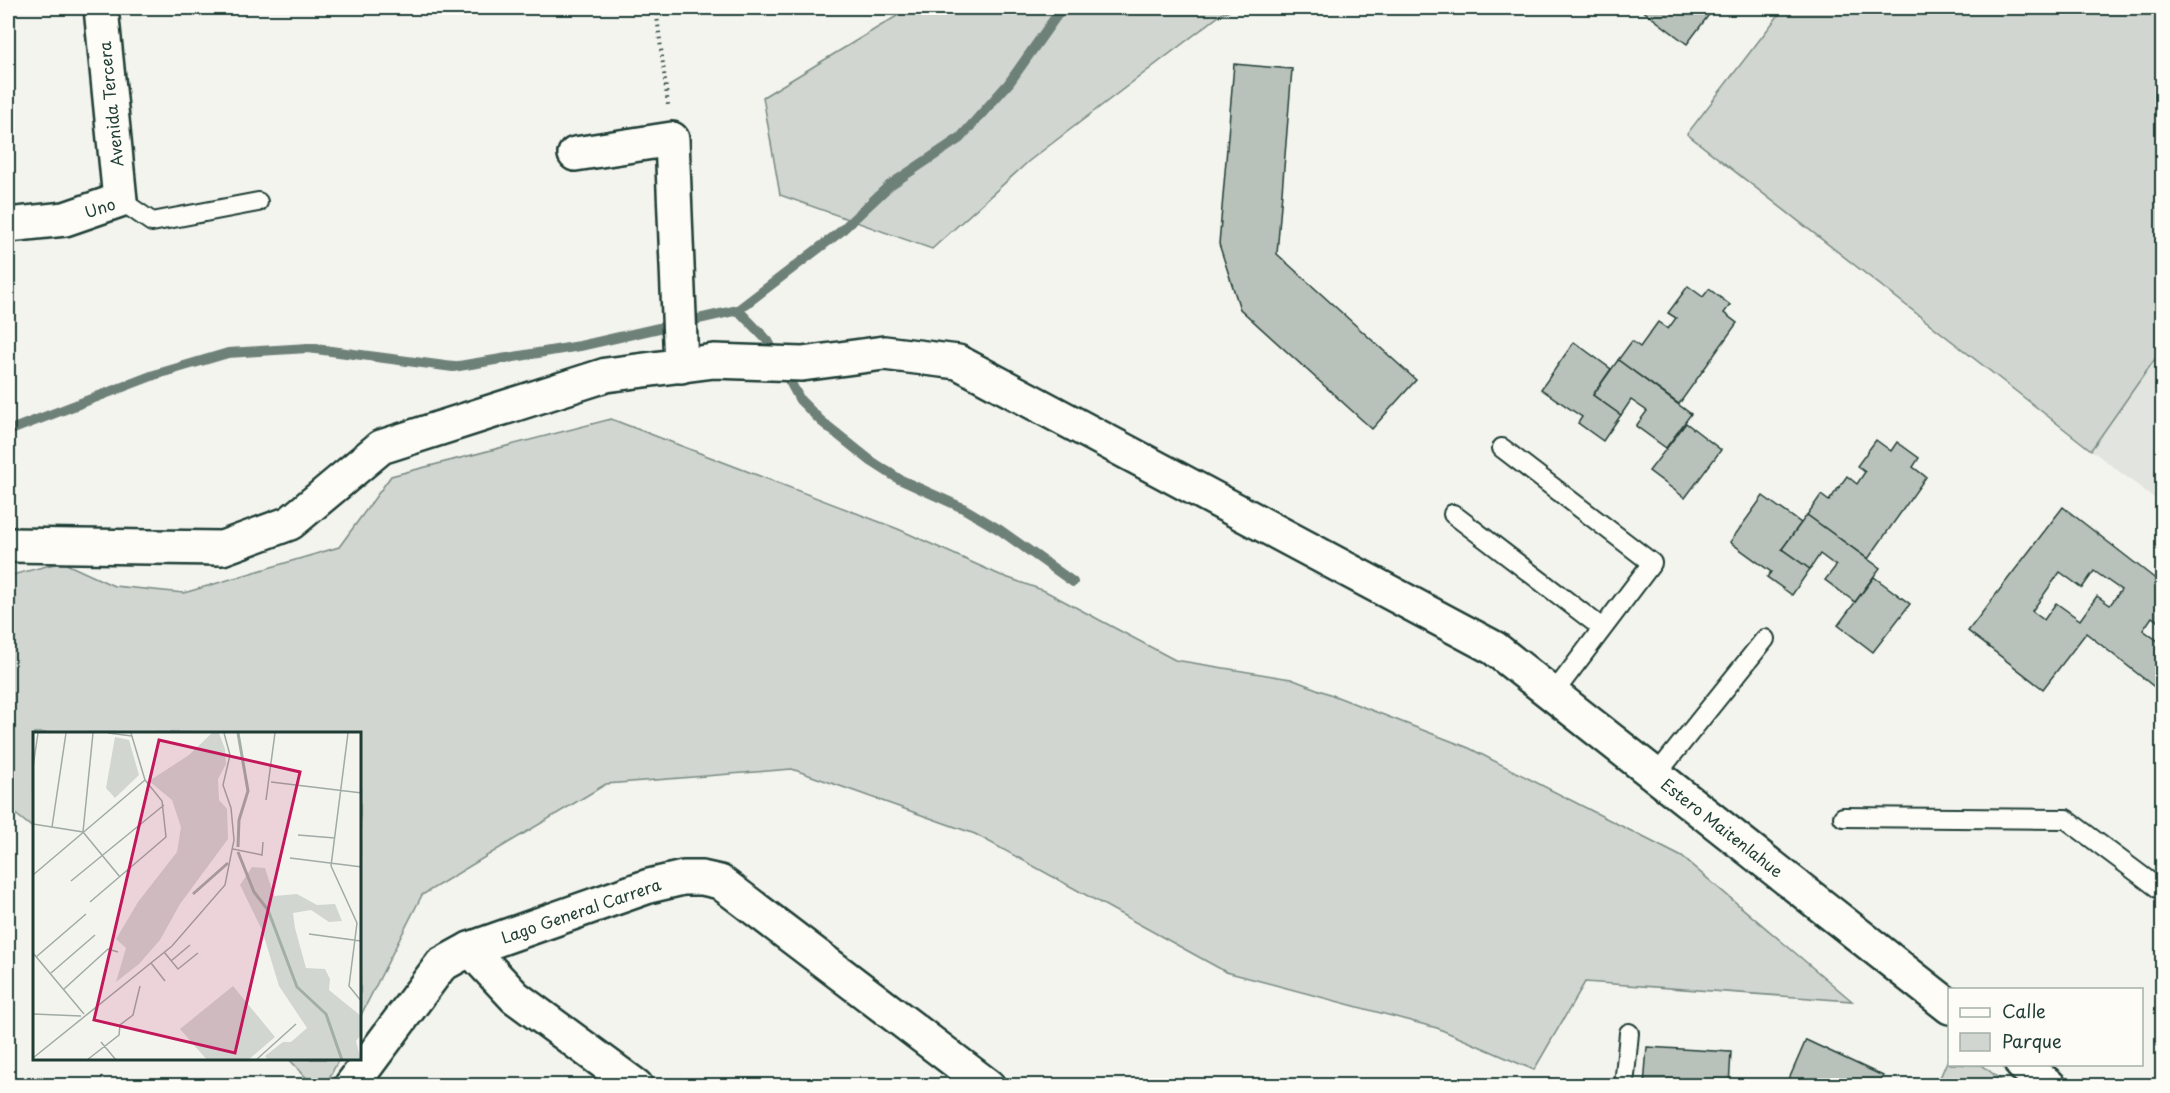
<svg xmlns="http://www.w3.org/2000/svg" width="2170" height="1093" viewBox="0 0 2170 1093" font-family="'Playpen Sans',sans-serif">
<rect width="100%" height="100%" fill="#f4f4ef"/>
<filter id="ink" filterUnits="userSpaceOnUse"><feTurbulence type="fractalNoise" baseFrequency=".0167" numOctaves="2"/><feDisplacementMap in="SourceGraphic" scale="12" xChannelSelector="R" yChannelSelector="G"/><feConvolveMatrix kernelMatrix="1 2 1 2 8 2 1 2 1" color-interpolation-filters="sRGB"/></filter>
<g filter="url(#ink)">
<!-- built -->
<path fill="#e2e5df" d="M 2162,349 L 2162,504 L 2091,450 Z"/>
<!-- green -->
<g fill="#d1d6d1" stroke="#788a82" stroke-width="1.5">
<path d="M 910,8 L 1239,8 L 1223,13 L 1029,161 L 932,249 L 780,195 L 763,97 Z"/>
<path d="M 1784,8 L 2162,8 L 2162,349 L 2091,450 L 1687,134 Z"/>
<path d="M 611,419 L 898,529 L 1000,575 L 1045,591 L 1175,660 L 1291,679 L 1469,748 L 1682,857 L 1852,1001 L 1585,982 L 1534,1070 L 1437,1028 L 1226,972 L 975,834 L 792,769 L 606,784 L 422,895 L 360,1017 L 360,733 L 34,733 L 34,829 L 8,808 L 8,576 L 62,562 L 114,586 L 184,593 L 339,547 L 391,476 Z"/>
<path d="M 1949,1057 L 1950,1064 L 1982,1065 L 2007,1085 L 1945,1085 L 1939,1080 Z"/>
<path d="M 289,1059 L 339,1059 L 325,1086 L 313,1085 Z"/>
</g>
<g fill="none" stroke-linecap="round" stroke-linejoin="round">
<!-- stream -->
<g stroke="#6e8179" stroke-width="10">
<path d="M 738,310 L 768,341 L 800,400 L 821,421 L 871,461 L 899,479 L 963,508 L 1000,530 L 1073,582"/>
<path d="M 8,431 L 154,375 L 228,353 L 308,348 L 453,367 L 580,346 L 738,310 L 840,232 L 890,185 L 960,138 L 1009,83 L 1062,8"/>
</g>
</g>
<!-- building -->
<g fill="#b9c1bb" stroke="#1f3d34" stroke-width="1.5" fill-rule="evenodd">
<path d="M 1643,8 L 1714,8 L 1687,44 L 1642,10 Z"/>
<path d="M 1234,64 L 1292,69 L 1277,254 L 1416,380 L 1372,429 L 1240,309 L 1219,244 Z"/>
<path d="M 1688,286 L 1703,297 L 1709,289 L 1730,305 L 1724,313 L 1737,323 L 1679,404 L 1618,360 L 1632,341 L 1640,347 L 1658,322 L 1668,329 L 1676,318 L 1668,313 Z"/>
<path d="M 1574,342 L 1611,369 L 1593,395 L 1621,415 L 1603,441 L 1578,423 L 1582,417 L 1541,389 Z"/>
<path d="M 1618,360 L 1691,414 L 1666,448 L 1636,426 L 1647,411 L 1631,400 L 1621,415 L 1593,395 Z"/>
<path d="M 1686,423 L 1721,450 L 1685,498 L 1649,471 Z"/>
<path d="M 1876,440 L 1891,451 L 1897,442 L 1919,458 L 1913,467 L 1926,477 L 1868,559 L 1807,515 L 1821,495 L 1829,501 L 1847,476 L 1857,484 L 1865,472 L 1857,466 Z"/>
<path d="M 1763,496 L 1801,523 L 1782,549 L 1810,569 L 1792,595 L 1767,577 L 1771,572 L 1730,542 Z"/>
<path d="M 2063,507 L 2162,584 L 2162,624 L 2152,617 L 2143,630 L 2162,644 L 2162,693 L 2086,633 L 2043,689 L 1968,631 ZM 2094,571 L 2121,590 L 2110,605 L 2097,596 L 2080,620 L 2056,603 L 2044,620 L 2032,611 L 2060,572 L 2082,588 Z"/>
<path d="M 1807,515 L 1880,568 L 1855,602 L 1825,580 L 1836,566 L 1820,554 L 1810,569 L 1782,549 Z"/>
<path d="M 1874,577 L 1910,604 L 1873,652 L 1838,625 Z"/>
<path d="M 1806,1040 L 1883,1076 L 1879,1086 L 1786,1086 Z"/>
<path d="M 1647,1047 L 1731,1052 L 1729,1086 L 1644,1086 Z"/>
</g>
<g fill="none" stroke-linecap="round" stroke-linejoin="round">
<defs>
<g id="service">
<path d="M 120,200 L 152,222 L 258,202"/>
<path d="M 1502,448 L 1652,563 L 1553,694"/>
<path d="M 1453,514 L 1602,628"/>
<path d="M 1656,775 L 1765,639"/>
<path d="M 1843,817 L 2066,819 L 2162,891"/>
<path d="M 1624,1086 L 1629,1033"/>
</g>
<g id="minor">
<path d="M 575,154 L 672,139 L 681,366"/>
<path d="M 8,225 L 65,219 L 120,200 L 101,8"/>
<path d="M 8,545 L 222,548 L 290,523 L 381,447 L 606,375 L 714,361 L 802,364 L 884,353 L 958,362 L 1494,648 L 1950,1007"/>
<path d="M 470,949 L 515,997 L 636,1086"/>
<path d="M 2022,1064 L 2049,1086"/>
<path d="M 351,1086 L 441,965 L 470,949 L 649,886 L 683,878 L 702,878 L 720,882 L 988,1086"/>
</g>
</defs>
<!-- service casing -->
<use href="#service" stroke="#1f3d34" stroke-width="22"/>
<!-- minor casing -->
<use href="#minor" stroke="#1f3d34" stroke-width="38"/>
<!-- path -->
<path stroke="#1f3d34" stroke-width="4" stroke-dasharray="1.5 4.5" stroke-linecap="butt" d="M 656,8 L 668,105"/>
<!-- service -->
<use href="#service" stroke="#fdfcf7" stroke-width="18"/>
<!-- minor -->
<use href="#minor" stroke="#fdfcf7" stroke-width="33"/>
</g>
</g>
<g text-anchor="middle" stroke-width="4.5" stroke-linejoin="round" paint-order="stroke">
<!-- street labels -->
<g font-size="16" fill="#1f3d34" stroke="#fdfcf7">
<text transform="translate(111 104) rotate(-96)" y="6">Avenida Tercera</text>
<text transform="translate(100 208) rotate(-18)" y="6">Uno</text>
<text transform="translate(1722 828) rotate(38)" y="6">Estero Maitenlahue</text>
<text transform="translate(581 911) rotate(-19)" y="6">Lago General Carrera</text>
</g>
</g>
<!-- overview -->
<g transform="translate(33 732)">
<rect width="328" height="328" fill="#f4f4ef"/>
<path d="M 179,1 L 186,1 L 192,17 L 193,32 L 185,47 L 186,68 L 194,77 L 195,107 L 147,172 L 127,208 L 106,232 L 83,250 L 93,216 L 83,207 L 105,170 L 144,120 L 148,95 L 139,68 L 116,49 L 156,23 ZM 82,5 L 96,8 L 106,43 L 82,66 L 73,56 ZM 219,135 L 232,136 L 241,164 L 264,162 L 284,173 L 302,172 L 309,189 L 296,190 L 278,178 L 260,181 L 262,196 L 273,236 L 292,237 L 297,247 L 296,258 L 328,284 L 328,303 L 323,309 L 328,328 L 235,328 L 232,324 L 250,310 L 258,310 L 274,296 L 246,254 L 229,198 L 207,153 ZM 200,254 L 242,305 L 215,328 L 174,328 L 147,297 Z" fill="#d1d6d1"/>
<path fill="none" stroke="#a3aea7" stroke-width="3" d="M 205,1 L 215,59 L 206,88 L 205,115M 205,120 L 221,160 L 235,178 L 264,255 L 293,282 L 309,328M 160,162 L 195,131"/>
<path fill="none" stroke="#9faba4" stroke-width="1.5" d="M 75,1 L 99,4M 315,1 L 298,134 L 324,191 L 316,254 L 329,270M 0,35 L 5,1M 238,50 L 329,61M 233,68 L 242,1M 0,92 L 50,100 L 87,145M 19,95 L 33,1M 50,100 L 60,1M 265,103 L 302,106M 200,117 L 229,123 L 230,110M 257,126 L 329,135M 0,143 L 112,48M 38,149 L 131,73M 57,170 L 133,105 L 129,69 L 112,48 L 98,1M 276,202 L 328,209M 131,220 L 145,237 L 165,221M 0,221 L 51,282M 3,225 L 53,182M 138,229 L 157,213M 118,231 L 132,249M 18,241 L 62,203M 31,257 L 75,217 L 85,220M 0,282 L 48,284M 68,310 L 83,328M 0,326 L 139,214 L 192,153 L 201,108 L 198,76 L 190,53 L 197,23 L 191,1M 54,328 L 86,303 L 87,293 L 100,283 L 107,254M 223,328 L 263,292"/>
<path fill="#c2185b" fill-opacity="0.15" stroke="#c2185b" stroke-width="3" d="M 126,8 L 267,40 L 202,321 L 61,288 Z"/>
<rect width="328" height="328" fill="none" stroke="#1f3d34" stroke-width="3"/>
</g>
<!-- margin -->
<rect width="2170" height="1093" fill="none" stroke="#fdfcf7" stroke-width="30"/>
<rect x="15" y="15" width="2140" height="1063" fill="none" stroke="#1f3d34" stroke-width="2" filter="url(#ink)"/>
<!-- legend -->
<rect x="1948" y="988" width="195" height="78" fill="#fdfcf7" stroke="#a4b0a9" stroke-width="1.5"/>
<rect x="1960" y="1008" width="30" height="9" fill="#fdfcf7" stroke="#a4b0a9" stroke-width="1.5"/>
<text x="2002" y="1018" font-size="18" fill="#1f3d34">Calle</text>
<rect x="1960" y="1033" width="30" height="18" fill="#d1d6d1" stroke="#a4b0a9" stroke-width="1.5"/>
<text x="2002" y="1048" font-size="18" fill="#1f3d34">Parque</text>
</svg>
